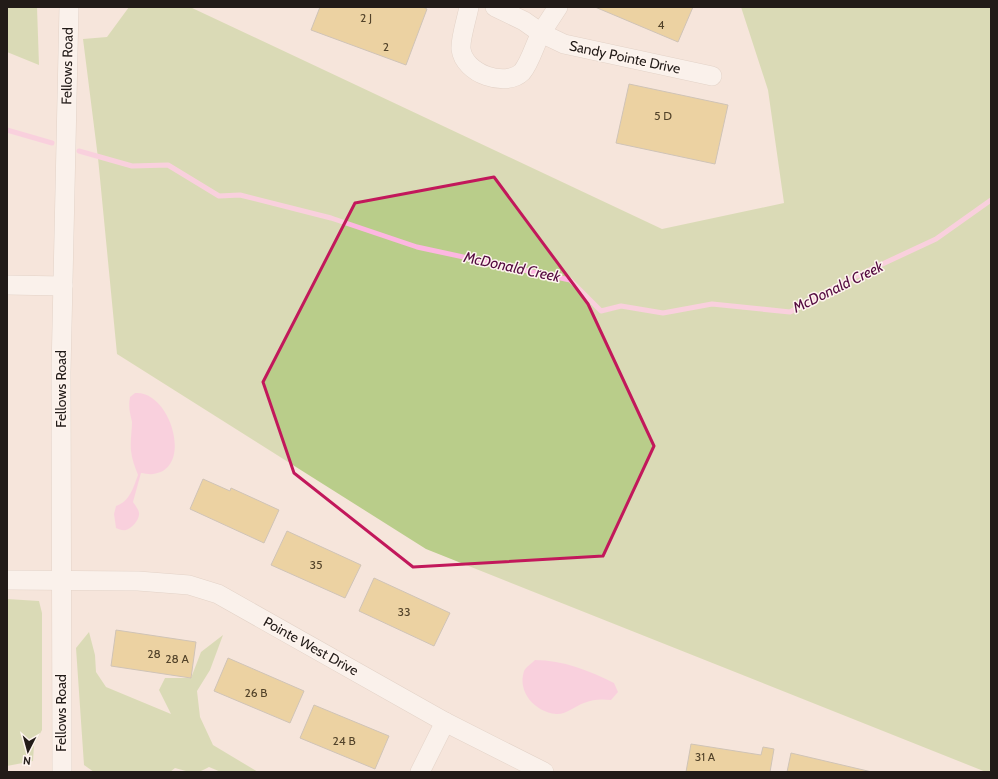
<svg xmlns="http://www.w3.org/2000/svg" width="998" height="779" viewBox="0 0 998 779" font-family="Cabin,sans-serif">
<rect width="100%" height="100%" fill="#f6e5db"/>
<!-- green -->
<g fill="#b9cd8a">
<path d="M 7,7 L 37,7 L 39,65 L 7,52 Z"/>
<path d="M 129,7 L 190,7 L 662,229 L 784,203 L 768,90 L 741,7 L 991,7 L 991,772 L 986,772 L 426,549 L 117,354 L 98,158 L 83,39 L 107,37 Z"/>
<path d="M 7,599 L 39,601 L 42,613 L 42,730 L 34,745 L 33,761 L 7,766 Z"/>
<path d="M 89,632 L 95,655 L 96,672 L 106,687 L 171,714 L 159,690 L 165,678 L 191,678 L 201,652 L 223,635 L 210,670 L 197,691 L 200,717 L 213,745 L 258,772 L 221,772 L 209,767 C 196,775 189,772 175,768 L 170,772 L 94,772 L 84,765 L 76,648 Z"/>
</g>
<!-- water -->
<g fill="#fdb7e1">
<path d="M 135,393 C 171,390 194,470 153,474 C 149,475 145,473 141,473 L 133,502 C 135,505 139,510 139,513 C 140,520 131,529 126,530 C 122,531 119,529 116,528 L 114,514 L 116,506 C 130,501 133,488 138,475 C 135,467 132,460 131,451 C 130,441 132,430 132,422 C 130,413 128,407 130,397 Z"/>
<path d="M 535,660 C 563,660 590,671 614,683 L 618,692 L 611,700 C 602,699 593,699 584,703 C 575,706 566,715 556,714 C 535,712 517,692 524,671 C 526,667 532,663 535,660 Z"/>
</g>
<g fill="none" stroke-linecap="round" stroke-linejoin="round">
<!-- stream -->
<g stroke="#fdb7e1" stroke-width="5">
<path d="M 7,130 L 52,143"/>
<path d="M 79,151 L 132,166 L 168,165 L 219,196 L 240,195 L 331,218 L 417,247 L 570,280 L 601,311 L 621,306 L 663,313 L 712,304 L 790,312 L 846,281 L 936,239 L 991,200"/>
</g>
</g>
<!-- building -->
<g fill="#e1ba5e" stroke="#a19a8b">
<path d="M 320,7 L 423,7 L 427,9 L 406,65 L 311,30 Z"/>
<path d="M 595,7 L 693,7 L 678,42 Z"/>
<path d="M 629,84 L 728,105 L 715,164 L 616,143 Z"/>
<path d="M 203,479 L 230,491 L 231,488 L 279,510 L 264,543 L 190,509 Z"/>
<path d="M 287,531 L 361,565 L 345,598 L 271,565 Z"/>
<path d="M 374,578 L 450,613 L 434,646 L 359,611 Z"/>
<path d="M 116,630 L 196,642 L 191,678 L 111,666 Z"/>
<path d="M 228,658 L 304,691 L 290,723 L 214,691 Z"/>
<path d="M 314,705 L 389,736 L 375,769 L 300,738 Z"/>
<path d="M 691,744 L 761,755 L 763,747 L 774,749 L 770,772 L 686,772 Z"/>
<path d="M 791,753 L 872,772 L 787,772 Z"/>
</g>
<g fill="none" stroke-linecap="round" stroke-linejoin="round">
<defs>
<g id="minor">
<path d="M 469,7 C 467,18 460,39 461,49 C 464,74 506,88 522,72 C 530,63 535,44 541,33 L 524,21 L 495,7"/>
<path d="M 558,7 L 541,33 L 564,44 L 712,76"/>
<path d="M 7,285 L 63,286"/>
<path d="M 7,580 L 138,581 L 189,585 L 218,594 L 445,722 L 544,772"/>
<path d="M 62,772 L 61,372 L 69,7"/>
<path d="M 420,772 L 445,722"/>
</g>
</defs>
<!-- minor casing -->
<use href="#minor" stroke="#cdbcb2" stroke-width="20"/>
<!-- minor -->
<use href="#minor" stroke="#fff" stroke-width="19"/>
</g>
<!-- marked area -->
<path d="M0 0H998V779H0ZM 494,177 L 588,304 L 654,446 L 603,556 L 413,567 L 294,473 L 263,382 L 355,203 Z" fill="#f6e5db" fill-opacity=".55" fill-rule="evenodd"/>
<path fill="none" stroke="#c2185b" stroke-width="3" stroke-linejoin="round" d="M 494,177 L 588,304 L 654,446 L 603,556 L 413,567 L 294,473 L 263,382 L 355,203 Z"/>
<g text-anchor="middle" stroke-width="3" stroke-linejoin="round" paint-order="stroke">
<!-- number labels -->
<g font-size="12" fill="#52432a">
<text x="366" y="22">2 J</text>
<text x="661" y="29">4</text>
<text x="386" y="51">2</text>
<text x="663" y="120">5 D</text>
<text x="316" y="569">35</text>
<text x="404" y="616">33</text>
<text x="154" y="658">28</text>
<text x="177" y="663">28 A</text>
<text x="256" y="697">26 B</text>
<text x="344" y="745">24 B</text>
<text x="705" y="761">31 A</text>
</g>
<!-- street labels -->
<g font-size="14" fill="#221b18" stroke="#fef4ee">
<text transform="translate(625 57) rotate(12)" y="5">Sandy Pointe Drive</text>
<text transform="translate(67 66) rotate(-89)" y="5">Fellows Road</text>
<text transform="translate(61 389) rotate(-90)" y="5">Fellows Road</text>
<text transform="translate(311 646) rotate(29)" y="5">Pointe West Drive</text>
<text transform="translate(61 713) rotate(-90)" y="5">Fellows Road</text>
</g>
<!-- water labels -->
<g font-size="15" font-style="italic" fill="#540a40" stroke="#fef4ee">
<text transform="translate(512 267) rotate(12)" y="5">McDonald Creek</text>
<text transform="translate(838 287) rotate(-26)" y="5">McDonald Creek</text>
</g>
</g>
<!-- border -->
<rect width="998" height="779" fill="none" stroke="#221b18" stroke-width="16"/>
<!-- north arrow -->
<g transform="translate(28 751) rotate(186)" stroke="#fef4ee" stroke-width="3" paint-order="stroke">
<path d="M0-3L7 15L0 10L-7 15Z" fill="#221b18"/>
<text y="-6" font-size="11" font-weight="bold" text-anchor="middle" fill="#221b18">N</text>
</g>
</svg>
